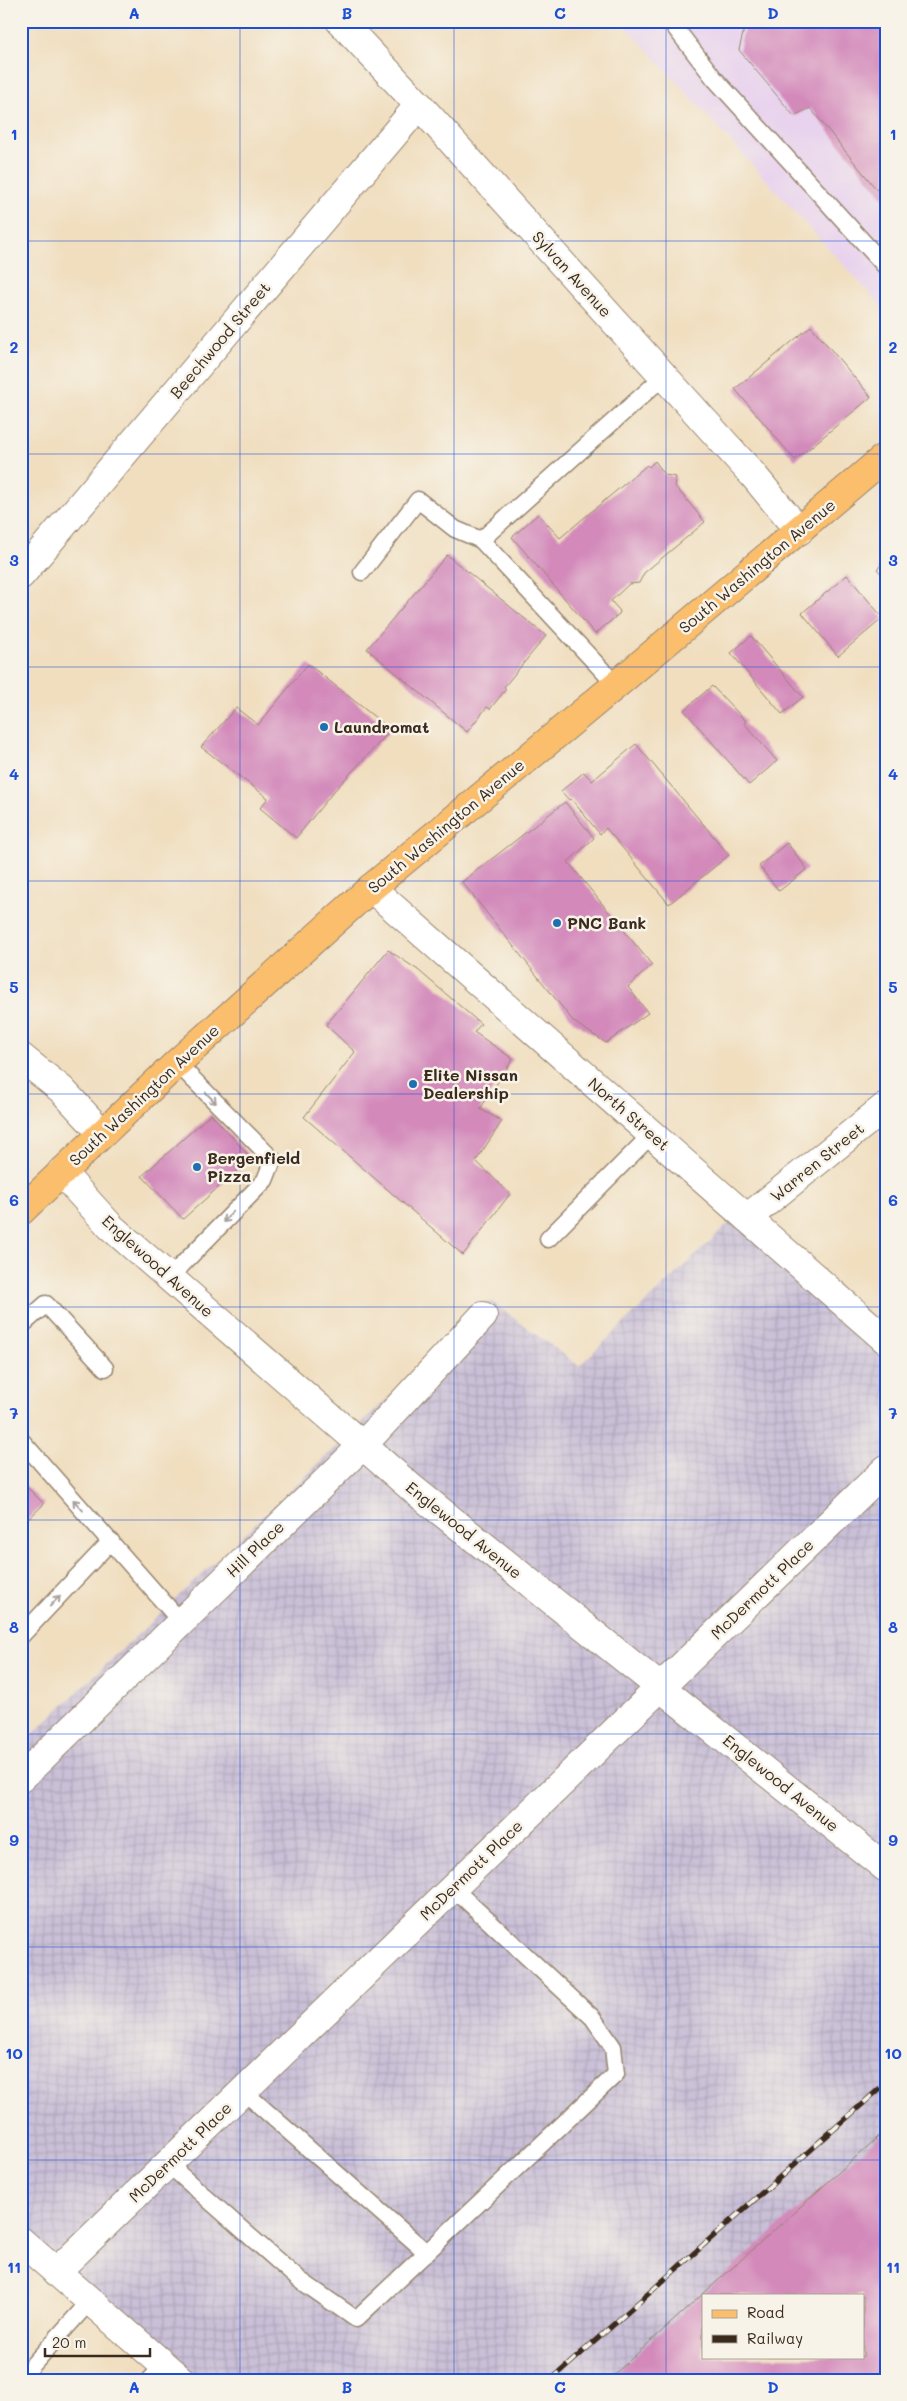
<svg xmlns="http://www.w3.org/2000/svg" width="907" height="2401" viewBox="0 0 907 2401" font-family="Mali,sans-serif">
<defs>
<pattern id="industrial-grid" width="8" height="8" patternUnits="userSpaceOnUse" patternTransform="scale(1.25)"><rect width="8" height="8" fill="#c9bfd7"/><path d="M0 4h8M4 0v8" fill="none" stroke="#aea4b8"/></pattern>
</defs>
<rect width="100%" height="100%" fill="#f7f3e8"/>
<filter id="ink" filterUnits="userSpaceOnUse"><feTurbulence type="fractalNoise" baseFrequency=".02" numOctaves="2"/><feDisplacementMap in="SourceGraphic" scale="10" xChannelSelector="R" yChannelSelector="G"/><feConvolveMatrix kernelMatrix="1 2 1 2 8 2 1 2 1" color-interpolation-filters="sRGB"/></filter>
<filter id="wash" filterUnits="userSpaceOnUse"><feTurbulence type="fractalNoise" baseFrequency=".0096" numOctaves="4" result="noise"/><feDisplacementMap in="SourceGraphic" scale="20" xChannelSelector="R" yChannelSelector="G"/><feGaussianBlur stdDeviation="1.12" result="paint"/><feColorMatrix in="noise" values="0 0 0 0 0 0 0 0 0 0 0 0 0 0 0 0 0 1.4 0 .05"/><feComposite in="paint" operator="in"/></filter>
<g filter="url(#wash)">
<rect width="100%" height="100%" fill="#f0debf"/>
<!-- built -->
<path fill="#e8d2ee" d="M 621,21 L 886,21 L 886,311 L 807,225 Z"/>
<!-- industrial -->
<path fill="url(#industrial-grid)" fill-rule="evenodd" d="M 747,1206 L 886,1329 L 886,2380 L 172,2380 L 21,2244 L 21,1745 L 491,1301 L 579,1366 ZM 703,2295 L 863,2295 L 863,2357 L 703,2357 Z"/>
<g id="blocks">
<!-- building -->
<g fill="#d38abb" fill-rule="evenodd">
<path d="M 746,21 L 886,21 L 886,201 L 810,108 L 794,116 L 739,50 Z"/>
<path d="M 811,326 L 871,397 L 795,460 L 735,389 Z"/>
<path d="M 655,461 L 665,475 L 676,477 L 675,486 L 705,522 L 644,573 L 639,583 L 629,584 L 611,601 L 620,611 L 619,614 L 595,634 L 512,537 L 538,514 L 560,538 L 647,465 L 649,467 Z"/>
<path d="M 447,555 L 546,636 L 504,687 L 506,689 L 490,709 L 487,707 L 467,732 L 367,649 Z"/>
<path d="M 886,561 L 886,579 L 877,569 Z"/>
<path d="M 847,575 L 883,618 L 838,656 L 802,613 Z"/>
<path d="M 751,636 L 803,697 L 782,714 L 731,653 Z"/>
<path d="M 308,664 L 391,730 L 334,791 L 296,838 L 260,808 L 268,798 L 201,747 L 236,708 L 258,725 Z"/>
<path d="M 712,686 L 746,721 L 744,723 L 777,761 L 749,785 L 684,710 Z"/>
<path d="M 636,744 L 729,855 L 669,904 L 606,828 L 600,834 L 571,799 L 569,800 L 561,791 L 584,772 L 592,781 Z"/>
<path d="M 565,802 L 594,838 L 568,862 L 652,965 L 628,987 L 648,1013 L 606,1043 L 574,1022 L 462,882 Z"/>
<path d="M 787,843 L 807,869 L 779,891 L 759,866 Z"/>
<path d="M 388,950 L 418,970 L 481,1024 L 474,1032 L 513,1059 L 480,1109 L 502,1121 L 476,1161 L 510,1194 L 463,1255 L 304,1117 L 355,1052 L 326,1025 Z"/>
<path d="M 211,1114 L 251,1158 L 183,1219 L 142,1176 Z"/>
<path d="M 21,1481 L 44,1504 L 21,1526 Z"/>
<path d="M 886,2130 L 886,2380 L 608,2380 L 703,2294 ZM 703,2295 L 863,2295 L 863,2357 L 703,2357 Z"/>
</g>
</g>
</g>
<g filter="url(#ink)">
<use href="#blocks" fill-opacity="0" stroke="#96846e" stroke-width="1"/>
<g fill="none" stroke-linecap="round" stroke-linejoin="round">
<defs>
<g id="lane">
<path d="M 670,21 L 714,78 L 886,267"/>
<path d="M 362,572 L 418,500 L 455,529 L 481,540"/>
<path d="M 616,685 L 481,540 L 664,376"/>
<path d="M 548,1239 L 652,1134"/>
<path d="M 169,1278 L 265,1180 L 273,1160 L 177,1063"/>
<path d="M 21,1326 L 46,1304 L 105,1368"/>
<path d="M 21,1440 L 181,1622"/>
<path d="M 21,1636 L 111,1541"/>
<path d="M 243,2091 L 426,2252"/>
<path d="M 168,2164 L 297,2278 L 356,2319 L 616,2074 L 613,2047 L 593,2018 L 453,1888"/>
<path d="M 21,2378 L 90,2301"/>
<path d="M 150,2380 L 164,2365"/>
</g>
<g id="street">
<path d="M 340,21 L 419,105 L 754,476 L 799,531"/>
<path d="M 21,575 L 419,105"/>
<path d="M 371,888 L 886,1340"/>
<path d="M 21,1057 L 62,1090 L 102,1133"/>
<path d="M 61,1172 L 111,1227 L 414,1490 L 886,1868"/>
<path d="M 747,1218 L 886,1106"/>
<path d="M 21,1778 L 362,1446 L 483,1316"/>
<path d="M 21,2241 L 181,2380"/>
<path d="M 56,2272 L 886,1469"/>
</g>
<path id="primary" d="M 21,1211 L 177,1063 L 371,888 L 616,685 L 886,456"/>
</defs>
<!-- lane casing -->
<use href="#lane" stroke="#96846e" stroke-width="19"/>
<!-- street casing -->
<use href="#street" stroke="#96846e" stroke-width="30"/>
<!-- primary casing -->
<use href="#primary" stroke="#96846e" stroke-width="30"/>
<!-- lane -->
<use href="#lane" stroke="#fff" stroke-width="16"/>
<!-- street -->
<use href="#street" stroke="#fff" stroke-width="28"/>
<!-- primary -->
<use href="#primary" stroke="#fabe6d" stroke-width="28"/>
<defs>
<path id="rail" d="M 551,2380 L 886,2083"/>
</defs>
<!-- rail casing -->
<use href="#rail" stroke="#3b2a1e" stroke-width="5.5"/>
<!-- rail -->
<use href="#rail" stroke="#f7f3e8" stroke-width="4" stroke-dasharray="11" stroke-linecap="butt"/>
</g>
<!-- one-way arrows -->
<defs><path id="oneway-shaft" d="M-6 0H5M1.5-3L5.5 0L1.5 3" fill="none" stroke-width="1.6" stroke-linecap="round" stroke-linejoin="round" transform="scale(1.25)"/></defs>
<g stroke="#a79f9a">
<use href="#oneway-shaft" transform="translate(211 1098) rotate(46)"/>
<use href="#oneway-shaft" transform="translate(228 1217) rotate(134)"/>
<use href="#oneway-shaft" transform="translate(78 1505) rotate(-132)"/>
<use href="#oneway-shaft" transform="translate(55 1601) rotate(-47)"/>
</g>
</g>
<!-- grid -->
<path fill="none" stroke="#1d4ed8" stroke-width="1" stroke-opacity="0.55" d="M 240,21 L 240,2380M 454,21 L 454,2380M 666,21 L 666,2380M 21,241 L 886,241M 21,454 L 886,454M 21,667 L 886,667M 21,881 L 886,881M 21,1094 L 886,1094M 21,1307 L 886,1307M 21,1520 L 886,1520M 21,1734 L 886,1734M 21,1947 L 886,1947M 21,2160 L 886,2160"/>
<!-- markers -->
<g fill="#1f6fb2" stroke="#f7f3e8" stroke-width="2">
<circle cx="324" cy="727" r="5"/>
<circle cx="557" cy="923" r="5"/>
<circle cx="413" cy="1084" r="5"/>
<circle cx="197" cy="1167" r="5"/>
</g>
<g text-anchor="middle" stroke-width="5" stroke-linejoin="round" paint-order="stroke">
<!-- street labels -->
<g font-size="16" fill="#3b2a1e" stroke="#f7f3e8">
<text transform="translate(572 274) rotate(48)" y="6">Sylvan Avenue</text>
<text transform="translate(220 340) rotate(-50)" y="6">Beechwood Street</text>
<text transform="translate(757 566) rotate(-40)" y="6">South Washington Avenue</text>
<text transform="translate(446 826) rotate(-40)" y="6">South Washington Avenue</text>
<text transform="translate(144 1095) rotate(-43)" y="6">South Washington Avenue</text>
<text transform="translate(629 1114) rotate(41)" y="6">North Street</text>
<text transform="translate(817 1162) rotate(-39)" y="6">Warren Street</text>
<text transform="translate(158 1266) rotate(42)" y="6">Englewood Avenue</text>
<text transform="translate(464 1530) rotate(39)" y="6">Englewood Avenue</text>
<text transform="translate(255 1549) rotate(-44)" y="6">Hill Place</text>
<text transform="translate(762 1589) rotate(-44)" y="6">McDermott Place</text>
<text transform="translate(781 1783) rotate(39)" y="6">Englewood Avenue</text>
<text transform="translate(471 1870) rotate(-44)" y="6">McDermott Place</text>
<text transform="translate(180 2152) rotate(-44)" y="6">McDermott Place</text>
</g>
<!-- poi labels -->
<g font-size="16" font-weight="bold" fill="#3b2a1e" stroke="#f7f3e8" text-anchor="start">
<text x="334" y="733">Laundromat</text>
<text x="567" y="929">PNC Bank</text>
<text x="423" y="1081">Elite Nissan<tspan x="423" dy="18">Dealership</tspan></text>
<text x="207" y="1164">Bergenfield<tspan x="207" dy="18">Pizza</tspan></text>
</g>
</g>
<!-- margin -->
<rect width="907" height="2401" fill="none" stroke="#f7f3e8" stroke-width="55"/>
<!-- legend -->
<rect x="702" y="2294" width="162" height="65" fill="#f7f3e8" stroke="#aca397"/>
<rect x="712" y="2310" width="25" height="8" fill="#fabe6d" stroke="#aca397"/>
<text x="747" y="2318" font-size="15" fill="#3b2a1e">Road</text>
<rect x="712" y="2335" width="25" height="8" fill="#3b2a1e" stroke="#aca397"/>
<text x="747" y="2344" font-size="15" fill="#3b2a1e">Railway</text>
<!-- scale -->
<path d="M45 2348v8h105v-8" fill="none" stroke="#3b2a1e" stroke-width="2.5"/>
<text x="52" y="2348" font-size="15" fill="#3b2a1e" stroke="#f7f3e8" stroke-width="4" paint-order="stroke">20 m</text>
<rect x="28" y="28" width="852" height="2346" fill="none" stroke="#1d4ed8" stroke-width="2"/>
<g font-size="16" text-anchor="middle" font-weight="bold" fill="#1d4ed8">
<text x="134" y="19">A</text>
<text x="347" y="19">B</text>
<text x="560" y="19">C</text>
<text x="773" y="19">D</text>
<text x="14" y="140">1</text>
<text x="893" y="140">1</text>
<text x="14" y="353">2</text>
<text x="893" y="353">2</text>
<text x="14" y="566">3</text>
<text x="893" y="566">3</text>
<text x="14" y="780">4</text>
<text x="893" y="780">4</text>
<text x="14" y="993">5</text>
<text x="893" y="993">5</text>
<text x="14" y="1206">6</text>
<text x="893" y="1206">6</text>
<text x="14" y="1419">7</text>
<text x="893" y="1419">7</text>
<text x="14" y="1633">8</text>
<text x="893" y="1633">8</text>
<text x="14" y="1846">9</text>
<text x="893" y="1846">9</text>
<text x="14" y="2059">10</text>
<text x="893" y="2059">10</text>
<text x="14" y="2273">11</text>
<text x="893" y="2273">11</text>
<text x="134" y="2393">A</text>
<text x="347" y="2393">B</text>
<text x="560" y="2393">C</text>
<text x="773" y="2393">D</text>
</g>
</svg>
